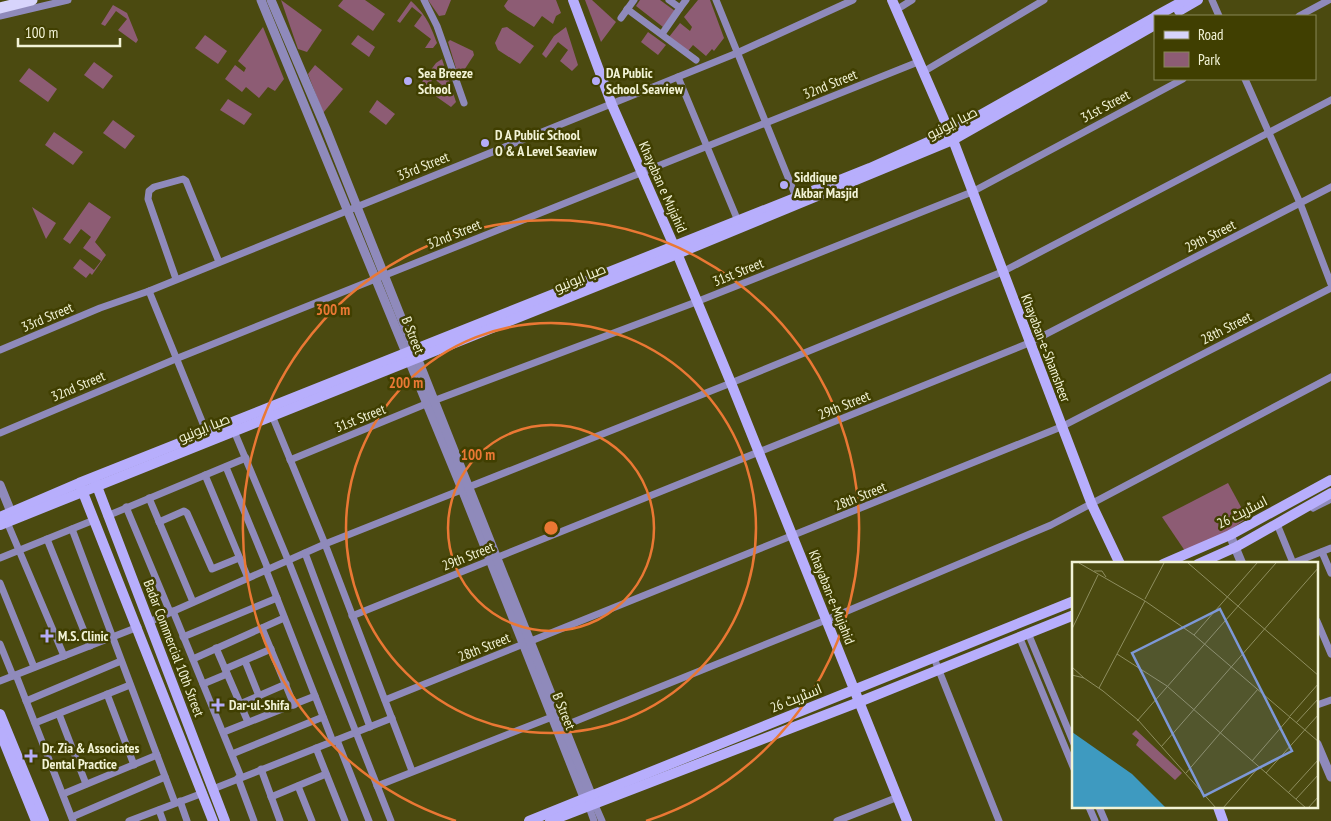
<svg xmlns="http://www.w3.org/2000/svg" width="1331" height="821" viewBox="0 0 1331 821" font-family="'PT Sans Narrow',Cairo,sans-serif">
<rect width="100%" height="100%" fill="#4b4a10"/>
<!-- green -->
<g fill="#8d5c74">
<path d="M 281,0 L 322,30 L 307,52 L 298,49 Z"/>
<path d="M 343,0 L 365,0 L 385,14 L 373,31 L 338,6 Z"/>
<path d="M 428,0 L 451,0 L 445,15 L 439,16 Z"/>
<path d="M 508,0 L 556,0 L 561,13 L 556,16 L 553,24 L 542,16 L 534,27 L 507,10 L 504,6 Z"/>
<path d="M 585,0 L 592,0 L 616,22 L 601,42 Z"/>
<path d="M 640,0 L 660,0 L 675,11 L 663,27 L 636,6 Z"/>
<path d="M 698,0 L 710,0 L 724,38 L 714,51 L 712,49 L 706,56 L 693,45 L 688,51 L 669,37 L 680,23 L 690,31 L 692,27 L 684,17 Z"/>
<path d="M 411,1 C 426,15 430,24 437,43 L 433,48 L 425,48 L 431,39 L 414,26 L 422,15 L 412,7 L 400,23 L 397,21 Z"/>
<path d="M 113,5 L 127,13 L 138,40 L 136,43 L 118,30 L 127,19 L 116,11 L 105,26 L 101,24 Z"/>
<path d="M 263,27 L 284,79 L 275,91 L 268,87 L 259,98 L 246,87 L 242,92 L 225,79 L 235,65 L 244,72 L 246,68 L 238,61 Z"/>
<path d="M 507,27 L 534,46 L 520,64 L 498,50 L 495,43 L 502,28 Z"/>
<path d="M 566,27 L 578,65 L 572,71 L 560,61 L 568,50 L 558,42 L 546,58 L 542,54 L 554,36 Z"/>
<path d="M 648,32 L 666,45 L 658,55 L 641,42 Z"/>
<path d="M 205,35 L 227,51 L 218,64 L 195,48 Z"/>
<path d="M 358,35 L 375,47 L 369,57 L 351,44 Z"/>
<path d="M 450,40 L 473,51 L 474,55 L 459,78 L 448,42 Z"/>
<path d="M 442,59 L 456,102 L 451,107 L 434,95 L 442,85 L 433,78 L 429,87 L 425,84 L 419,91 L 418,87 L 436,63 Z"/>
<path d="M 94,62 L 113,76 L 103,89 L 84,75 Z"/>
<path d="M 315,65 L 343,89 L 323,113 L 308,74 Z"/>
<path d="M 29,68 L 57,89 L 48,102 L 19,81 Z"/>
<path d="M 228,99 L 252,114 L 244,125 L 220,110 Z"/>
<path d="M 377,100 L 395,114 L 386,125 L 369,112 Z"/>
<path d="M 113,120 L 135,136 L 125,149 L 103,133 Z"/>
<path d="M 54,132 L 83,152 L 73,165 L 45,145 Z"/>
<path d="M 89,202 L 111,217 L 95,242 L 106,255 L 92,275 L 90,273 L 86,278 L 73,268 L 80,259 L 94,270 L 101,261 L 83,248 L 91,237 L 81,229 L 70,244 L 63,239 Z"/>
<path d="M 32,207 L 56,223 L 46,239 Z"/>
<path d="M 1228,483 L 1247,518 L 1227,532 L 1185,551 L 1162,517 Z"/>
</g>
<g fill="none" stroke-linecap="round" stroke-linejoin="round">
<!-- minor -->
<g stroke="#8f8abb" stroke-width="7">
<path d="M 424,0 L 437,26 L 464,103"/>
<path d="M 716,0 L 796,197"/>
<path d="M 1212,0 L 1219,16"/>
<path d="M 680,8 L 686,0"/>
<path d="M 627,9 L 696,60"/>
<path d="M 896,10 L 912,0"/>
<path d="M 0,16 L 68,0"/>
<path d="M 1299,16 L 1329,0"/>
<path d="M 621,18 L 634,0"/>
<path d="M 662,34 L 680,8 L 669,0"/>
<path d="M 923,72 L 1044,0"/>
<path d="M 678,77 L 738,221"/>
<path d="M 1245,79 L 1300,203 L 1331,284"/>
<path d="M 176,279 L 148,199 L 149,191 L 154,187 L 183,179 L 186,181 L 219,262"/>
<path d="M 149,291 L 208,436"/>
<path d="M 0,350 L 100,308 L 149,291 L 737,53 L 853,0"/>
<path d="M 271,413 L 325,544 L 412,771"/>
<path d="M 234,431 L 288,560 L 391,821"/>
<path d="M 0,433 L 178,358 L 918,62"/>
<path d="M 290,460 L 433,401 L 696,302 L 972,192 L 1183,79"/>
<path d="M 226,467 L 268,569"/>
<path d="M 205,475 L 248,578"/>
<path d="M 149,498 L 193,602"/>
<path d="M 126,507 L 170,612"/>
<path d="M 1313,508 L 1331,499"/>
<path d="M 107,516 L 246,458"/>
<path d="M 7,522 L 64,656"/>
<path d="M 159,522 L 184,511 L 187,513 L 212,569 L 239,558"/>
<path d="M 1277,524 L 1293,563 L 1331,548"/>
<path d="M 72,529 L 175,803"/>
<path d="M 47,539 L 90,646"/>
<path d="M 1322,552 L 1331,573"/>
<path d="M 305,553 L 370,727"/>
<path d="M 0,558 L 94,520"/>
<path d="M 266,570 L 333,742"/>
<path d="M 0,583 L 34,667"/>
<path d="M 173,611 L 241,777"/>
<path d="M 352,616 L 1029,343 L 1331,187"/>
<path d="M 1317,621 L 1331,654"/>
<path d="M 149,622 L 325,544 L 731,383 L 1002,272 L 1331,100"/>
<path d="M 262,628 L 294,705"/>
<path d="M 1028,633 L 1074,744"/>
<path d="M 1019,636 L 1074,769"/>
<path d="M 183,637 L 277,598"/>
<path d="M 0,644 L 13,676"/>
<path d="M 216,648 L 248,722"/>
<path d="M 934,658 L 999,821"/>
<path d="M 193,659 L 284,618"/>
<path d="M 245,661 L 259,696"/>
<path d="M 225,669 L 271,649"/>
<path d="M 16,675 L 73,821"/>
<path d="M 0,681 L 138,627"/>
<path d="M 203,684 L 227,674"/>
<path d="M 107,694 L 134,765"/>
<path d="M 385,700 L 1061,427 L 1331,288"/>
<path d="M 26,701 L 121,661"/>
<path d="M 240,704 L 286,684"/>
<path d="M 1317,705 L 1331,700"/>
<path d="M 59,714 L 86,784"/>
<path d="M 35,723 L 130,685"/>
<path d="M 561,727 L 826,620 L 1051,525 L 1331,377"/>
<path d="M 224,732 L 315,696"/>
<path d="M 337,740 L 369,821"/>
<path d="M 316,748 L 345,821"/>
<path d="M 232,754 L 323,717"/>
<path d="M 261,769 L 280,821"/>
<path d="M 238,778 L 254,821"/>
<path d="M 298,786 L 312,821"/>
<path d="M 377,786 L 552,717"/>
<path d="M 213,789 L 392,718"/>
<path d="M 63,794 L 157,755"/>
<path d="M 271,797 L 326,774"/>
<path d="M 180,801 L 187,821"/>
<path d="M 595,805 L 602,821"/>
<path d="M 589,807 L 594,821"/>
<path d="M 1089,807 L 1095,821"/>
<path d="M 1099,807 L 1105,821"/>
<path d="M 159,810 L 163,821"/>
<path d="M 72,817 L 165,777"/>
<path d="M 129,821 L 203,793"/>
<path d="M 837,821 L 898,797"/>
</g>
<!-- tertiary -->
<g stroke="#8f8abb" stroke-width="9">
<path d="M 261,0 L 462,489 L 587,805"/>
<path d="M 271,0 L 326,129 L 594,802"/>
<path d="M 0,485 L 13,517"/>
<path d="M 1230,535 L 1242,564"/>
<path d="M 1317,744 L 1331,777"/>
</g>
<!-- secondary -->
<g stroke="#b7aefc" stroke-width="10">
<path d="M 573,0 L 612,105 L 674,246 L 731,383 L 907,821"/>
<path d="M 892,0 L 953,140 L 1092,505 L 1120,564"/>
<path d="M 1179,11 L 1198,0"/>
<path d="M 1156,16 L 1185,0"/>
<path d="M 95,481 L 225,821"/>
<path d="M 80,485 L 213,821"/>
<path d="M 0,517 L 79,483 L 870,168 L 950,132 L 1155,17"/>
<path d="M 0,525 L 677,254 L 953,140 L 1155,25"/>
<path d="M 1163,564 L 1230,535 L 1331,480"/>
<path d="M 1198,564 L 1236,547 L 1331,493"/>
<path d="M 0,714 L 44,821"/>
<path d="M 0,732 L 36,821"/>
<path d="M 1218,807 L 1223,821"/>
<path d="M 529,821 L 1074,601"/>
<path d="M 550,821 L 859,702 L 1074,615"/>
</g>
<!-- primary -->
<path stroke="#d7d4fc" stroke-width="11" d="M 0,8 L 32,0"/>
</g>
<!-- distance rings -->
<g fill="none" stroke="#ea7834" stroke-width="2.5">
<circle cx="551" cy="528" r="103"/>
<circle cx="551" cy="528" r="205"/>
<path d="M456 821A308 308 0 1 1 646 821"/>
</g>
<!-- markers -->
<g fill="#b5acf8" stroke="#403f01" stroke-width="2">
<circle cx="408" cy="81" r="5"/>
<circle cx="596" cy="81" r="5"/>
<circle cx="485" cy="143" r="5"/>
<circle cx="784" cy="185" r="5"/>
<path d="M44.5 628.5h5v5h5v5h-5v5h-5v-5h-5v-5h5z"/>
<path d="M215.5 697.5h5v5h5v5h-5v5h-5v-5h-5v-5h5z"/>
<path d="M28.5 748.5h5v5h5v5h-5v5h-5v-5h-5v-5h5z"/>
</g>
<g text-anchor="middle" stroke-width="5" stroke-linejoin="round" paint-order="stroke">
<!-- poi labels -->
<g font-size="14" font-weight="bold" fill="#f2f3d6" stroke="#403f01" text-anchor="start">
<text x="418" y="78">Sea Breeze<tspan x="418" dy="16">School</tspan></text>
<text x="606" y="78">DA Public<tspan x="606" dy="16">School Seaview</tspan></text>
<text x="495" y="140">D A Public School<tspan x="495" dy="16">O &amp; A Level Seaview</tspan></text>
<text x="794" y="182">Siddique<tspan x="794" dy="16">Akbar Masjid</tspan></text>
<text x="58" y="641">M.S. Clinic</text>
<text x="229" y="710">Dar-ul-Shifa</text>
<text x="42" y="753">Dr. Zia &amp; Associates<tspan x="42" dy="16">Dental Practice</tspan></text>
</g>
<!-- street labels -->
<g font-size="14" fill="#f2f3d6" stroke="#403f01">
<text transform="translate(830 84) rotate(-22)" y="5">32nd Street</text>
<text transform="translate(1105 106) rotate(-28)" y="5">31st Street</text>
<text transform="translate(952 123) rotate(-27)" y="5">صبا ایونیو</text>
<text transform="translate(423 166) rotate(-22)" y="5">33rd Street</text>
<text transform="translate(663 187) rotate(66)" y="5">Khayaban e Mujahid</text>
<text transform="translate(454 234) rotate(-22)" y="5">32nd Street</text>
<text transform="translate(1210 236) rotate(-27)" y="5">29th Street</text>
<text transform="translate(738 272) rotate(-22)" y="5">31st Street</text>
<text transform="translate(580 278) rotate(-22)" y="5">صبا ایونیو</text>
<text transform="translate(47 317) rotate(-23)" y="5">33rd Street</text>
<text transform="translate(1226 328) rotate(-27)" y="5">28th Street</text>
<text transform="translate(413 335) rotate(68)" y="5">B Street</text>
<text transform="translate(1046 348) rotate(69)" y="5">Khayaban-e-Shamsheer</text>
<text transform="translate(78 386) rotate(-23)" y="5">32nd Street</text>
<text transform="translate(844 405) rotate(-22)" y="5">29th Street</text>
<text transform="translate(360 418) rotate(-22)" y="5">31st Street</text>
<text transform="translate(204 428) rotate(-22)" y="5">صبا ایونیو</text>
<text transform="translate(860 496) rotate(-22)" y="5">28th Street</text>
<text transform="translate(1242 512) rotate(-27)" y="5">اسٹریٹ 26</text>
<text transform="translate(468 556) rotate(-22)" y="5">29th Street</text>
<text transform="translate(832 597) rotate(68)" y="5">Khayaban-e-Mujahid</text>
<text transform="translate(484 647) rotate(-22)" y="5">28th Street</text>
<text transform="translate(174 648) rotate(69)" y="5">Badar Commercial 10th Street</text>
<text transform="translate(796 698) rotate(-22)" y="5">اسٹریٹ 26</text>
<text transform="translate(564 711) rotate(68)" y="5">B Street</text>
</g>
</g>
<!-- overview -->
<g transform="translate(1072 562)">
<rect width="246" height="246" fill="#4b4a10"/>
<path d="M 64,168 L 110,211 L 103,218 L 64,183 L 67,178 L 60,172 Z" fill="#8d5c74"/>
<path d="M 0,170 L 60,212 L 94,246 L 0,246 Z" fill="#3e9ac0"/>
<path fill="none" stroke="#8e8e5f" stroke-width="1" d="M 7,1 L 73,39 L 122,73 L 247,180M 116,1 L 247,114M 22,9 L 30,9 L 34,15M 73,37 L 92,1M 0,67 L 26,13M 122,73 L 185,1M 45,92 L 95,124 L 234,246M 0,105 L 12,116M 0,113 L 12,116 L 31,129 L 66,158 L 144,246M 27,126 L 73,39M 218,154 L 247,121M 65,159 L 204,1M 224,161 L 247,136M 89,185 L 247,5M 180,199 L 218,155M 114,211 L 186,127M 194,211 L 247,152M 216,231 L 247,197M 224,237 L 247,212M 151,246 L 187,205M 236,246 L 247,234"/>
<path fill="#7d98d7" fill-opacity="0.15" stroke="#7d98d7" stroke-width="2.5" d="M 148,47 L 220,189 L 132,234 L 60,91 Z"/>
<rect width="246" height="246" fill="none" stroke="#f2f3d6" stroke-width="2.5"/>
</g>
<circle cx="551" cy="528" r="8" fill="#ea7834" stroke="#403f01" stroke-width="2.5"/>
<g font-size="15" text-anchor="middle" font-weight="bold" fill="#ea7834" stroke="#403f01" stroke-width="5" stroke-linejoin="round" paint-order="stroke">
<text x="333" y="315">300 m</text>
<text x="406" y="388">200 m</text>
<text x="478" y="460">100 m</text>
</g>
<!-- legend -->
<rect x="1154" y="15" width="162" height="65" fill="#403f01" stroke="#878756"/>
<rect x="1164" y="31" width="25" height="8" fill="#d7d4fc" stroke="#878756"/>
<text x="1198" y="40" font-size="15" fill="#f2f3d6">Road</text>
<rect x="1164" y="52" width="25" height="15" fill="#8d5c74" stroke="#878756"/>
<text x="1198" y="65" font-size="15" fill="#f2f3d6">Park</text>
<!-- scale -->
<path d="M18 38v8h102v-8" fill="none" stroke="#f2f3d6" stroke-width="2.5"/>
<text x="25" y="38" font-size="15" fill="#f2f3d6" stroke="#403f01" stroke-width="4" paint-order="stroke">100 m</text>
</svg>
